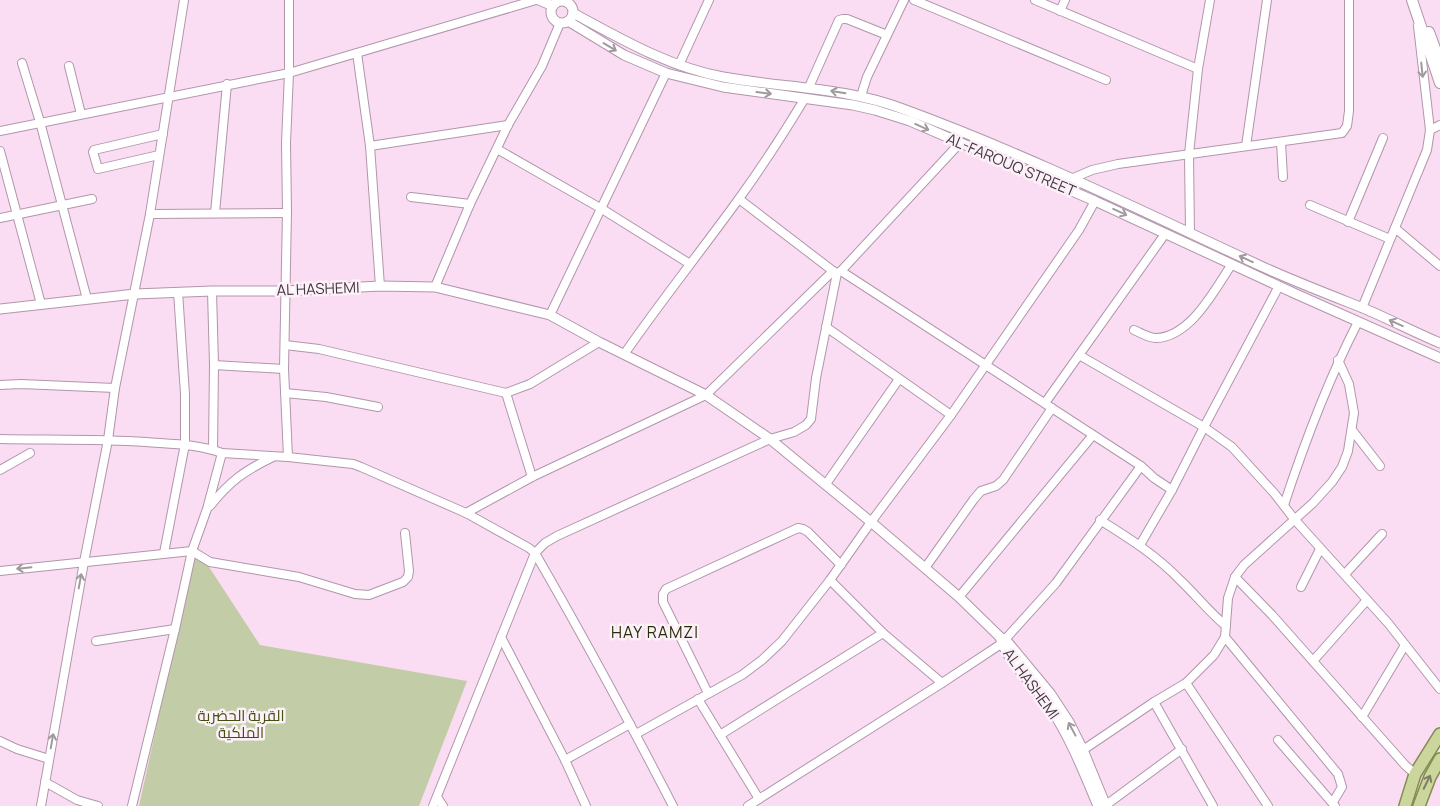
<svg xmlns="http://www.w3.org/2000/svg" width="1440" height="806" viewBox="0 0 1440 806" font-family="Manrope,Cairo,sans-serif">
<rect width="100%" height="100%" fill="#faddf3"/>
<!-- green -->
<path fill="#c2cca7" d="M 196,547 L 260,645 L 467,681 L 419,806 L 139,806 Z"/>
<g fill="none" stroke-linecap="round" stroke-linejoin="round">
<defs>
<g id="minor">
<path d="M 563,0 L 563,1"/>
<path d="M 914,0 L 1106,80"/>
<path d="M 1035,0 L 1198,69"/>
<path d="M 1060,11 L 1065,0"/>
<path d="M 357,53 L 370,146 L 380,286"/>
<path d="M 22,63 L 40,122 L 87,299"/>
<path d="M 679,65 L 709,0"/>
<path d="M 69,66 L 81,114"/>
<path d="M 809,87 L 839,20 L 843,19 L 847,19 L 887,35"/>
<path d="M 861,96 L 867,77 L 904,0"/>
<path d="M 1430,130 L 1440,125"/>
<path d="M 0,131 L 289,73 L 536,0"/>
<path d="M 1281,142 L 1283,177"/>
<path d="M 370,146 L 508,125"/>
<path d="M 1246,146 L 1267,0"/>
<path d="M 497,149 L 602,209 L 690,264"/>
<path d="M 0,151 L 41,304"/>
<path d="M 159,155 L 98,169 L 93,152 L 94,150 L 163,134"/>
<path d="M 1071,179 L 1092,170 L 1118,164 L 1342,133 L 1347,126 L 1349,111 L 1349,0"/>
<path d="M 411,197 L 470,204"/>
<path d="M 739,199 L 833,271"/>
<path d="M 1310,205 L 1390,239"/>
<path d="M 215,213 L 227,84"/>
<path d="M 150,214 L 287,213"/>
<path d="M 0,218 L 92,199"/>
<path d="M 1348,222 L 1383,138"/>
<path d="M 1395,228 L 1440,266"/>
<path d="M 1190,233 L 1189,154 L 1198,69 L 1210,0"/>
<path d="M 841,271 L 1141,466 L 1154,478 L 1172,490"/>
<path d="M 435,287 L 470,204 L 508,125 L 542,66 L 560,23"/>
<path d="M 212,291 L 214,365 L 213,449"/>
<path d="M 1362,308 L 1427,150 L 1430,130 L 1418,26"/>
<path d="M 550,315 L 666,73"/>
<path d="M 826,327 L 951,415"/>
<path d="M 1134,330 C 1141,333 1149,338 1156,338 C 1191,337 1215,289 1232,264"/>
<path d="M 285,345 L 319,349 L 506,393 L 530,384 L 599,342"/>
<path d="M 625,353 C 661,301 701,251 738,200 C 762,167 784,133 805,98"/>
<path d="M 1079,355 L 1204,427 L 1232,447 L 1274,493 L 1295,520 L 1388,623 L 1440,689"/>
<path d="M 214,365 L 284,369"/>
<path d="M 0,385 L 21,384 L 115,388"/>
<path d="M 285,393 L 326,397 L 378,407"/>
<path d="M 506,393 L 532,477"/>
<path d="M 1045,403 L 1165,234"/>
<path d="M 1352,430 L 1380,466"/>
<path d="M 0,439 C 49,440 98,439 146,442 C 172,444 198,444 222,453 L 288,457 L 353,464 L 361,467 L 466,513 L 529,548 L 535,553 L 433,806"/>
<path d="M 288,457 L 284,369 L 287,211 L 286,143 L 289,73 L 289,0"/>
<path d="M 0,470 L 30,453"/>
<path d="M 826,484 L 899,379"/>
<path d="M 1284,505 C 1305,441 1327,382 1358,322"/>
<path d="M 210,506 C 230,481 244,471 273,457"/>
<path d="M 466,513 L 532,477 L 706,395 L 833,271 L 837,273 L 841,271 L 959,144"/>
<path d="M 1100,520 C 1129,538 1157,556 1180,580 C 1196,595 1209,612 1226,626"/>
<path d="M 1140,545 L 1172,490 L 1204,427 L 1279,286"/>
<path d="M 164,553 L 185,444 L 185,394 L 178,292"/>
<path d="M 925,568 L 974,499 L 981,491 L 996,486 L 1003,480 L 1052,408"/>
<path d="M 0,571 L 192,551 L 210,562 L 299,577 L 355,594 L 369,595 L 403,582 L 408,577 L 409,571 L 405,533"/>
<path d="M 1345,574 L 1382,534"/>
<path d="M 1235,577 L 1272,615 L 1405,765 L 1415,774"/>
<path d="M 830,580 L 883,633 L 942,683"/>
<path d="M 1301,587 L 1320,549"/>
<path d="M 959,597 L 1093,435"/>
<path d="M 501,637 L 565,760 L 586,806"/>
<path d="M 1225,637 L 1338,774 L 1342,787 L 1333,802"/>
<path d="M 96,641 L 175,629"/>
<path d="M 1313,661 L 1367,600"/>
<path d="M 1186,683 L 1268,806"/>
<path d="M 708,693 L 663,602 L 663,594 L 666,589 L 798,528 L 803,529 L 808,532 L 841,565"/>
<path d="M 698,699 L 759,799"/>
<path d="M 1154,702 L 1213,806"/>
<path d="M 1362,717 L 1405,645"/>
<path d="M 636,734 L 742,675 L 762,660 L 782,641 L 830,580 L 871,522 L 951,415 L 1079,230 L 1095,201"/>
<path d="M 720,735 L 883,633"/>
<path d="M 1278,740 L 1335,806"/>
<path d="M 0,741 L 17,749 L 49,759"/>
<path d="M 1083,750 L 1154,702 L 1186,683 L 1214,655 L 1225,637 L 1228,598 L 1235,577 L 1244,565 L 1313,503 L 1332,482 L 1342,467 L 1348,451 L 1354,413 L 1349,384 L 1338,360"/>
<path d="M 565,760 L 630,724"/>
<path d="M 45,782 L 77,800 L 98,806"/>
<path d="M 437,797 L 443,806"/>
<path d="M 1106,805 L 1182,749"/>
<path d="M 41,806 L 84,562 L 108,440 L 115,388 L 150,214 L 184,0"/>
<path d="M 132,806 L 175,629 L 192,551 L 207,509 L 222,453"/>
<path d="M 673,806 C 629,721 583,636 535,553 L 545,543 L 557,536 L 770,439 L 794,432 L 806,425 L 811,419 L 816,378 L 837,273"/>
<path d="M 748,806 L 942,683 L 1001,644 L 1056,583 L 1141,466"/>
</g>
<g id="tertiary">
<path d="M 539,0 L 553,6"/>
<circle cx="562" cy="12" r="11"/>
<path d="M 573,13 C 621,39 669,67 723,77 C 783,88 845,87 903,109 C 1026,154 1144,212 1263,267 C 1296,282 1330,295 1363,308 C 1389,319 1414,332 1440,343"/>
<path d="M 568,21 L 624,55 L 666,73 L 723,87 L 853,105 L 875,110 L 910,121 L 1095,201 L 1296,294 L 1440,358"/>
<path d="M 0,309 L 135,294 L 212,291 L 285,291 L 380,286 L 435,287 L 550,315 L 599,342 L 706,395 L 770,439 L 871,522 L 959,597 L 1000,637 L 1006,640 L 1050,693 L 1069,722 L 1083,750 L 1106,806"/>
<path d="M 1000,637 C 1005,659 1037,688 1051,709 C 1071,739 1084,773 1098,806"/>
</g>
<g id="secondary">
<path d="M 1412,0 L 1440,83"/>
<path d="M 1429,32 L 1440,62"/>
</g>
<g id="primary">
<path d="M 1405,806 L 1415,774 L 1440,734"/>
<path d="M 1419,806 L 1430,777 L 1440,759"/>
</g>
</defs>
<!-- minor casing -->
<use href="#minor" stroke="#b196ab" stroke-width="10"/>
<!-- tertiary casing -->
<use href="#tertiary" stroke="#b196ab" stroke-width="11"/>
<!-- secondary casing -->
<use href="#secondary" stroke="#b196ab" stroke-width="12"/>
<!-- primary casing -->
<use href="#primary" stroke="#838b4f" stroke-width="14"/>
<!-- minor -->
<use href="#minor" stroke="#fff" stroke-width="8"/>
<!-- tertiary -->
<use href="#tertiary" stroke="#fff" stroke-width="9"/>
<!-- secondary -->
<use href="#secondary" stroke="#fff" stroke-width="10"/>
<!-- primary -->
<use href="#primary" stroke="#cad69b" stroke-width="11"/>
</g>
<!-- one-way arrows -->
<defs><path id="oneway-shaft" d="M-6 0H5M1.5-3L5.5 0L1.5 3" fill="none" stroke-width="1.6" stroke-linecap="round" stroke-linejoin="round" transform="scale(1.25)"/></defs>
<g stroke="#a09a9e">
<use href="#oneway-shaft" transform="translate(610 47) rotate(31)"/>
<use href="#oneway-shaft" transform="translate(1422 70) rotate(84)"/>
<use href="#oneway-shaft" transform="translate(838 92) rotate(-171)"/>
<use href="#oneway-shaft" transform="translate(764 93) rotate(7)"/>
<use href="#oneway-shaft" transform="translate(922 127) rotate(24)"/>
<use href="#oneway-shaft" transform="translate(1120 212) rotate(25)"/>
<use href="#oneway-shaft" transform="translate(1246 259) rotate(-155)"/>
<use href="#oneway-shaft" transform="translate(1396 323) rotate(-156)"/>
<use href="#oneway-shaft" transform="translate(24 568) rotate(174)"/>
<use href="#oneway-shaft" transform="translate(80 581) rotate(-80)"/>
<use href="#oneway-shaft" transform="translate(1072 729) rotate(-118)"/>
<use href="#oneway-shaft" transform="translate(52 741) rotate(-80)"/>
</g>
<use stroke="#7f7d68" href="#oneway-shaft" transform="translate(1427 782) rotate(-64)"/>
<g text-anchor="middle" stroke-width="5" stroke-linejoin="round" paint-order="stroke">
<!-- street labels -->
<g font-size="15" fill="#41353e" stroke="#fcf0f9">
<text transform="translate(1011 165) rotate(23)" y="5">AL-FAROUQ STREET</text>
<text transform="translate(318 289) rotate(-2)" y="5">AL HASHEMI</text>
<text transform="translate(1031 684) rotate(54)" y="5">AL HASHEMI</text>
</g>
<!-- park labels -->
<g font-size="15" fill="#444f0f" stroke="#fcf0f9">
<text x="241" y="721">القرية الحضرية<tspan x="241" dy="17">الملكية</tspan></text>
</g>
<!-- neighbourhood labels -->
<g font-size="16" letter-spacing="1" fill="#282f07" stroke="#fcf0f9">
<text x="655" y="638">HAY RAMZI</text>
</g>
</g>
</svg>
